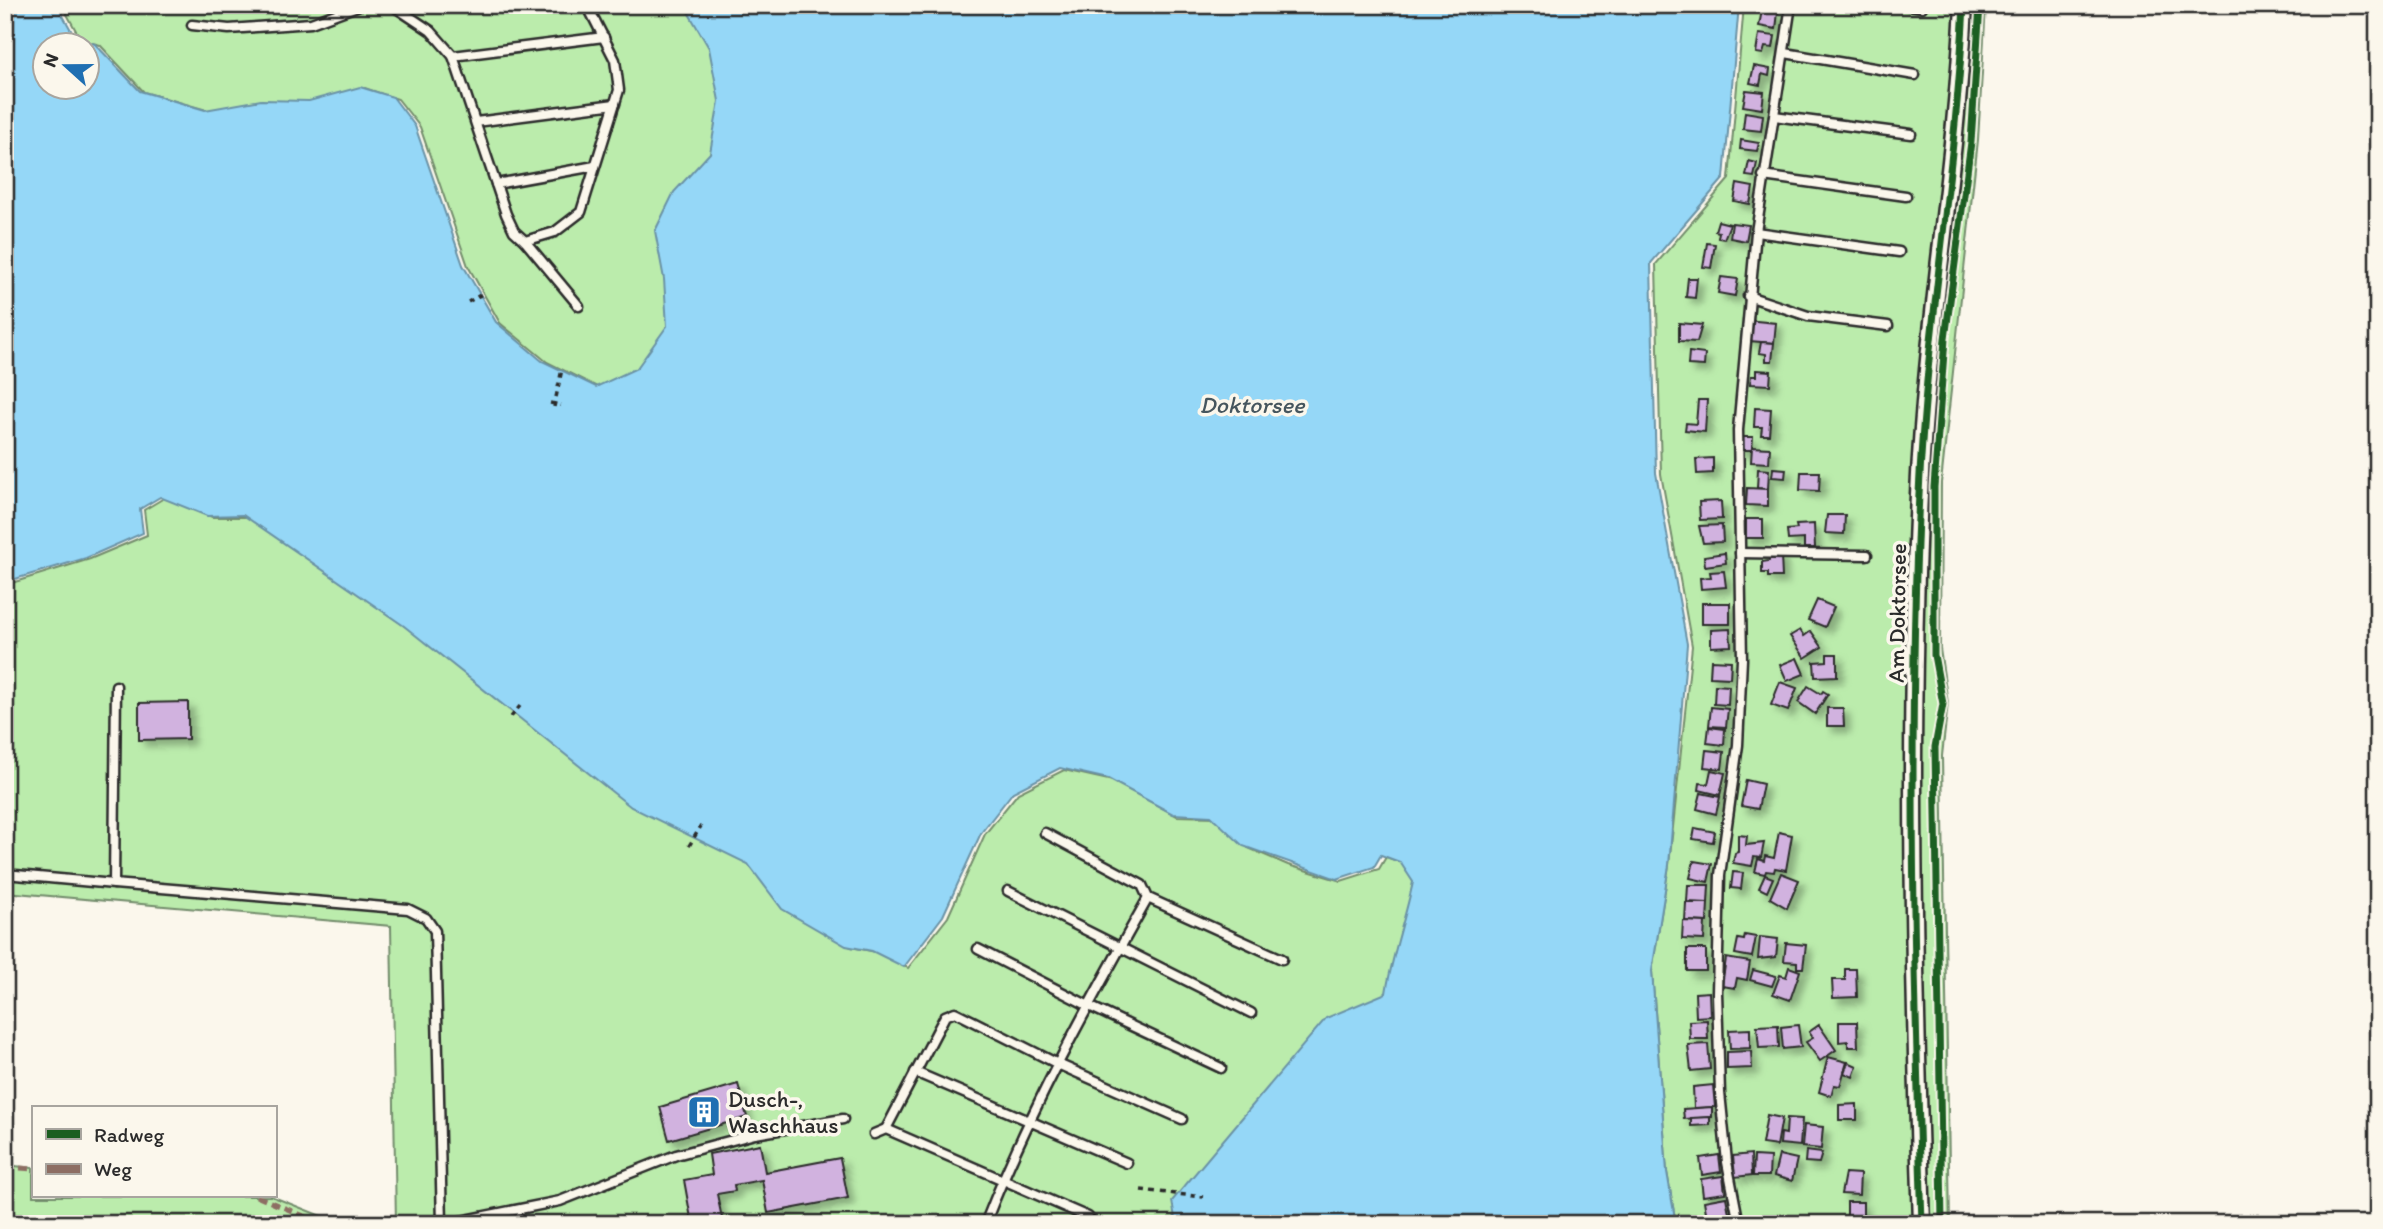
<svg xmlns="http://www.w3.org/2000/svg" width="2383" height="1229" viewBox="0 0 2383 1229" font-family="Itim,sans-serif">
<defs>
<filter id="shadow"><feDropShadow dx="6" dy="6" stdDeviation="3.5" flood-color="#0004"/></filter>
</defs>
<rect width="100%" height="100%" fill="#fbf7ec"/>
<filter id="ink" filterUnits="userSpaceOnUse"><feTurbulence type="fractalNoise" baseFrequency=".0143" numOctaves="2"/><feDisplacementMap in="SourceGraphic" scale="14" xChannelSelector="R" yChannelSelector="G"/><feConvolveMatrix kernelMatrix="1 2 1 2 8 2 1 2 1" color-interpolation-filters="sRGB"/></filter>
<g filter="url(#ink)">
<!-- green -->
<g fill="#bbecac" stroke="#738c6c" stroke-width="2">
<path d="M 62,5 L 688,5 L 713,50 L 723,102 L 671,327 L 641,369 L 601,389 L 547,362 L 500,323 L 468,266 L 420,127 L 398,99 L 365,88 L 314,103 L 210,111 L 144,92 L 100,45 L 81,40 Z"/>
<path d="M 1744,5 L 1986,5 L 1978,140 L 1941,483 L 1940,649 L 1948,703 L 1942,756 L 1950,1224 L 1676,1224 L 1667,1172 L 1652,971 L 1669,865 L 1692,646 L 1661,474 L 1656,264 L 1729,179 Z"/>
<path d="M 164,498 L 212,517 L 247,517 L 752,866 L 786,911 L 851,947 L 876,952 L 908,968 L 948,917 L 985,834 L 1018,793 L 1064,770 L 1113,781 L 1177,816 L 1216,817 L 1248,848 L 1288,865 L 1341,881 L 1379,869 L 1386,857 L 1405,864 L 1418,883 L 1390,995 L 1180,1224 L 396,1224 L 391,926 L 5,892 L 5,585 L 90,559 L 147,535 L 144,510 Z"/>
<path d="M 5,1165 L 33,1168 L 33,1196 L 271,1196 L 341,1224 L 5,1224 Z"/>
</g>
<!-- water -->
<path fill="#95d7f7" stroke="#6b92a5" stroke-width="2" fill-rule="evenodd" d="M 5,5 L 57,5 L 76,39 L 95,44 L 140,91 L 205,110 L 261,100 L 309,101 L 360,87 L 393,97 L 415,126 L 463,265 L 496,322 L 542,361 L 596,387 L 637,368 L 667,326 L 664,279 L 655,231 L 674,192 L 710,153 L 719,101 L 709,48 L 684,5 L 1739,5 L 1724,178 L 1651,263 L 1656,473 L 1687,644 L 1669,865 L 1652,971 L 1667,1172 L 1676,1224 L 1176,1224 L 1172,1201 L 1326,1018 L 1386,993 C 1392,955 1405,920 1413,882 L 1400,862 L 1381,855 L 1374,867 L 1337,879 L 1243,846 L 1211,816 L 1173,814 L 1108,779 L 1060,768 L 1013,792 L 981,833 L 943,916 L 904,967 L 872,951 L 846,946 L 782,909 L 748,864 L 631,807 L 404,626 L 243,515 L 207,516 L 160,497 L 140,509 L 143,533 L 86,558 L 5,582 ZM 46,46 L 88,46 L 88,88 L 46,88 Z"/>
<!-- building -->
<g fill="#d1b2df" stroke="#2b2b2b" stroke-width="2" filter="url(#shadow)">
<path d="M 1762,10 L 1778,12 L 1776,29 L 1759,26 Z"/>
<path d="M 1759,34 L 1775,36 L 1773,48 L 1765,47 L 1763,54 L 1756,53 Z"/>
<path d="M 1754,66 L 1770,69 L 1769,76 L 1762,74 L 1760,85 L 1750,83 Z"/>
<path d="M 1746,90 L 1764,92 L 1762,109 L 1743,106 Z"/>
<path d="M 1745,112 L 1763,115 L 1761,131 L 1743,129 Z"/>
<path d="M 1741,140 L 1759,143 L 1757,151 L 1740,149 Z"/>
<path d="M 1749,161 L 1757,163 L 1754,177 L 1746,176 Z"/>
<path d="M 1737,184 L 1753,187 L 1750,204 L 1734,201 Z"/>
<path d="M 1718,221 L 1730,224 L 1724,239 L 1718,238 L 1719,232 L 1715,231 Z"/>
<path d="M 1732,223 L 1749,225 L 1746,241 L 1730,238 Z"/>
<path d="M 1707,243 L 1715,244 L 1711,268 L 1703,267 Z"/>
<path d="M 1721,277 L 1738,279 L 1735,296 L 1718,293 Z"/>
<path d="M 1688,278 L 1697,278 L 1695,298 L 1686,297 Z"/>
<path d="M 1746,320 L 1776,323 L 1774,343 L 1749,341 Z"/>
<path d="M 1679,323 L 1702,325 L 1697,342 L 1679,341 Z"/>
<path d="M 1761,342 L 1774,343 L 1772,361 L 1766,361 L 1766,354 L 1759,353 Z"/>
<path d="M 1689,352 L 1705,354 L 1704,366 L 1688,365 Z"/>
<path d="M 1756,370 L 1771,371 L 1770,385 L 1750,384 L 1751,376 L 1756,376 Z"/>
<path d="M 1698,400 L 1707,400 L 1705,432 L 1685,430 L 1686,423 L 1696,424 Z"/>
<path d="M 1755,408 L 1771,409 L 1769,435 L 1761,435 L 1762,427 L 1754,427 Z"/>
<path d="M 1739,437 L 1753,437 L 1752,450 L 1738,450 Z"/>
<path d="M 1752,447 L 1770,448 L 1769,463 L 1751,462 Z"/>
<path d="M 1713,458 L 1713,473 L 1697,474 L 1696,459 Z"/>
<path d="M 1773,468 L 1786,469 L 1785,478 L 1772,477 Z"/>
<path d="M 1758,469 L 1769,470 L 1768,489 L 1757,488 Z"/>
<path d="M 1801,472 L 1820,472 L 1819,491 L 1800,490 Z"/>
<path d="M 1747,488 L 1768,489 L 1768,506 L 1746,505 Z"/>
<path d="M 1721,501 L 1722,519 L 1700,520 L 1699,502 Z"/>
<path d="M 1827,515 L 1845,515 L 1844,534 L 1825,533 Z"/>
<rect x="1746" y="519" width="17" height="19"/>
<path d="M 1814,524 L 1815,548 L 1804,548 L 1804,539 L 1788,540 L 1787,530 L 1797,529 L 1796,525 Z"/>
<path d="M 1722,525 L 1723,542 L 1703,543 L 1699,526 Z"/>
<path d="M 1725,553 L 1726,563 L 1705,566 L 1704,556 Z"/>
<path d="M 1769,555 L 1781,555 L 1782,577 L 1768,577 L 1768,573 L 1762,573 L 1762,562 L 1769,561 Z"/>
<path d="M 1724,571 L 1726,587 L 1701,589 L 1700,578 L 1711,577 L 1710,572 Z"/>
<path d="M 1817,600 L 1834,607 L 1825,627 L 1808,620 Z"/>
<rect x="1702" y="603" width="28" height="21"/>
<path d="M 1730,629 L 1731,646 L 1711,647 L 1711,630 Z"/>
<path d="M 1800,630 L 1804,636 L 1811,631 L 1822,647 L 1805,658 L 1790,636 Z"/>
<path d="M 1827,654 L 1837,654 L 1837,676 L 1815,677 L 1814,662 L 1827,661 Z"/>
<path d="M 1797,658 L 1804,674 L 1787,681 L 1780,665 Z"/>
<path d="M 1711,660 L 1731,661 L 1730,678 L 1710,677 Z"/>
<path d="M 1780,682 L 1797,688 L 1788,711 L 1771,705 Z"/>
<path d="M 1715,685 L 1729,686 L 1728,705 L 1714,704 Z"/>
<path d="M 1808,686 L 1821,694 L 1823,691 L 1828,694 L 1815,714 L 1798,702 Z"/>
<path d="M 188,702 L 188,739 L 139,740 L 139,703 Z"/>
<path d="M 1711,707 L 1728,709 L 1726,727 L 1709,726 Z"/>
<path d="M 1827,708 L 1843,708 L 1844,726 L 1827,726 Z"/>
<path d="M 1709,727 L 1725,729 L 1724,745 L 1707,743 Z"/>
<path d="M 1706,750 L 1724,752 L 1722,769 L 1704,767 Z"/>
<path d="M 1711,770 L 1725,773 L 1720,795 L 1699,790 L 1700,783 L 1708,784 Z"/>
<path d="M 1746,780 L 1763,784 L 1758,809 L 1741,806 Z"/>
<path d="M 1701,793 L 1720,797 L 1716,814 L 1697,809 Z"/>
<path d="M 1695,828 L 1715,832 L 1713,842 L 1693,839 Z"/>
<path d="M 1779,832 L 1792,835 L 1786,870 L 1775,868 L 1774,872 L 1766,871 L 1765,874 L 1755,872 L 1758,859 L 1764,861 L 1765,856 L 1774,858 Z"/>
<path d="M 1738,835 L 1747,836 L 1746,845 L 1764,843 L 1761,858 L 1754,857 L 1752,866 L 1733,863 L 1735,853 L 1738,852 Z"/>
<path d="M 1694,861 L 1712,864 L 1708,882 L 1690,878 Z"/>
<path d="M 1733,872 L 1743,873 L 1741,889 L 1731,888 Z"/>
<path d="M 1781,873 L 1799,880 L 1787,908 L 1770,898 Z"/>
<path d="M 1765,875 L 1773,878 L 1767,892 L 1759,888 Z"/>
<path d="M 1688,885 L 1709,885 L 1708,903 L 1687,902 Z"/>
<path d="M 1686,903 L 1708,903 L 1707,922 L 1685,921 Z"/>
<path d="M 1683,921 L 1705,922 L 1704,940 L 1682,939 Z"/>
<path d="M 1745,935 L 1756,937 L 1752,957 L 1735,954 L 1738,939 L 1744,940 Z"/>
<path d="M 1760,937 L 1778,939 L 1776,957 L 1758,959 Z"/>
<path d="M 1786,943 L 1806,945 L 1803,968 L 1797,968 L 1797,962 L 1784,961 Z"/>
<rect x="1687" y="949" width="19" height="22"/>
<path d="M 1726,958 L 1750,962 L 1747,980 L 1737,978 L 1735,988 L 1722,986 Z"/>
<path d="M 1789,967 L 1800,971 L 1790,1000 L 1773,994 L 1780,975 L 1786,977 Z"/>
<path d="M 1845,969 L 1856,969 L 1857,997 L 1833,998 L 1832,980 L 1845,980 Z"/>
<path d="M 1753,970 L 1776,976 L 1772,986 L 1750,980 Z"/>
<path d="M 1709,992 L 1710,1016 L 1696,1017 L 1695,993 Z"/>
<path d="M 1707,1020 L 1708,1039 L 1690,1039 L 1689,1021 Z"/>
<path d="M 1839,1022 L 1857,1022 L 1858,1047 L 1848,1047 L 1848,1041 L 1839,1042 Z"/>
<path d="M 1778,1025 L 1779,1047 L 1759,1048 L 1757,1026 Z"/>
<path d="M 1798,1025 L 1801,1047 L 1783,1049 L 1781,1027 Z"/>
<path d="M 1819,1025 L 1836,1050 L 1820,1061 L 1806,1042 L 1813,1038 L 1809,1032 Z"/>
<path d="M 1750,1029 L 1750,1048 L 1730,1049 L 1729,1030 Z"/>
<path d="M 1708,1044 L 1710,1069 L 1691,1071 L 1688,1045 Z"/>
<path d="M 1751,1051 L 1752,1068 L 1727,1069 L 1727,1052 Z"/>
<path d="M 1828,1057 L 1847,1062 L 1840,1086 L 1834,1085 L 1831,1096 L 1819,1092 Z"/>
<path d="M 1848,1062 L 1857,1066 L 1853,1077 L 1844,1073 Z"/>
<path d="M 738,1084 L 747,1117 L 669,1140 L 660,1107 Z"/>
<path d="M 1713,1085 L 1715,1107 L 1694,1108 L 1693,1087 Z"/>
<path d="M 1857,1104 L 1857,1120 L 1839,1120 L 1839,1105 Z"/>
<path d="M 1712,1107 L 1712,1117 L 1684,1119 L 1683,1109 Z"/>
<path d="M 1767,1115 L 1782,1118 L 1777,1146 L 1762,1144 Z"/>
<path d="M 1710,1117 L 1710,1125 L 1691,1126 L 1691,1118 Z"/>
<path d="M 1787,1118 L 1802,1119 L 1800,1146 L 1780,1144 L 1781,1133 L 1786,1134 Z"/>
<path d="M 1804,1125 L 1823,1127 L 1821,1149 L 1802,1147 Z"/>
<path d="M 760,1144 L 765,1172 L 840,1158 L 848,1198 L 768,1213 L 762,1180 L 734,1185 L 735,1191 L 717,1194 L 723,1223 L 692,1224 L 684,1180 L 712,1175 L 709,1154 Z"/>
<path d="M 1806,1151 L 1822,1153 L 1819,1163 L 1805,1162 Z"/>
<path d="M 1751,1154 L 1752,1175 L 1735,1177 L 1733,1156 Z"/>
<path d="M 1719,1155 L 1721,1172 L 1702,1175 L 1700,1158 Z"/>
<path d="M 1779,1155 L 1797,1159 L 1792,1181 L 1774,1176 Z"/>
<path d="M 1754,1156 L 1770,1157 L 1769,1176 L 1753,1176 Z"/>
<path d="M 1845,1173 L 1860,1174 L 1859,1195 L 1841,1194 Z"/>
<path d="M 1723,1176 L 1725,1193 L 1703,1196 L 1701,1179 Z"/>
<path d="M 1726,1197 L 1731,1224 L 1717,1224 L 1716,1217 L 1707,1218 L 1704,1201 Z"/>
<path d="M 1847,1202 L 1863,1202 L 1863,1221 L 1847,1220 Z"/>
</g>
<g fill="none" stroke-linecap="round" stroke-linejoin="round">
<defs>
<g id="service">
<path d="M 392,5 L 431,31 L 453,56 L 506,214 L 514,231 L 525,241 L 555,232 L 581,212 L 619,90 L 615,60 L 587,5"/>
<path d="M 1908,5 L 1922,7"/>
<path d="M 192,25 L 229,29 L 311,23 L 360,5"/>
<path d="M 1785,53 L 1915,75"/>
<path d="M 453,56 L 604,37"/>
<path d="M 1774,116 L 1911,134"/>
<path d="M 476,122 L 615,104"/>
<path d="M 1763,176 L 1906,196"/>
<path d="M 496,184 L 595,166"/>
<path d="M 1756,232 L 1899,252"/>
<path d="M 525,241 L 579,306"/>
<path d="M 1748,296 L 1808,316 L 1888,326"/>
<path d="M 1740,553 L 1867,555"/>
<path d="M 116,686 L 114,884 L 408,909 L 426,918 L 435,931 L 442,1224"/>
<path d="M 1045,833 L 1142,885 L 1148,898 L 1282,959"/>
<path d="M 5,874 L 114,884"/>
<path d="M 1008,891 L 1251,1013"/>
<path d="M 978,949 L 1089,1006 L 1221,1068"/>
<path d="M 915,1072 L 1127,1163"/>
<path d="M 886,1129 L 945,1016 L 955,1012 L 1060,1065 L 1182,1119"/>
<path d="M 874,1134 L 886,1129 L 1088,1217 L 1093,1224"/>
<path d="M 445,1224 L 560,1201 L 676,1155 L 755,1134 L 843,1119"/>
<path d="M 985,1224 C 1029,1111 1089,1003 1148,898"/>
<path d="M 1739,1224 L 1727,1162 L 1720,1093 L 1717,992 L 1720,875 L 1738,745 L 1742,659 L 1738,430 L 1756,232 L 1791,5"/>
</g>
<path id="minor" d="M 1922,1224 C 1914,981 1908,736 1919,494 C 1926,330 1956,169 1964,5"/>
</defs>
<!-- service casing -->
<use href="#service" stroke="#2b2b2b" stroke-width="13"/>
<!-- minor casing -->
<use href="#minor" stroke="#2b2b2b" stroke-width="21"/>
<!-- path -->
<g stroke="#2b2b2b" stroke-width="3.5" stroke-dasharray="5 5" stroke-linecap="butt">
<path d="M 468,302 L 484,293"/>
<path d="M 550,403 L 561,405"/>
<path d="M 554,407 L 562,369"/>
<path d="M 511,717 L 520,706"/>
<path d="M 689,846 L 701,826"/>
<path d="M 1141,1190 L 1203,1197"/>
</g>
<!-- service -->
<use href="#service" stroke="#fbf7ec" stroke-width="8"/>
<!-- minor -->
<use href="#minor" stroke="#fbf7ec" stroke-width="16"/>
<!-- quiet -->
<g stroke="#8d6e63" stroke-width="5" stroke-dasharray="10 5" stroke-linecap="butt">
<path d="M 5,1167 L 33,1169"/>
<path d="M 256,1196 L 323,1224"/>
</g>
<defs>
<g id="cycleway">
<path d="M 1922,1224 C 1914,981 1908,736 1919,494 C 1926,330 1956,169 1964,5"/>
<path d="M 1942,1224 L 1935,747 L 1943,704 L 1934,655 L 1934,487 L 1945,339 L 1971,142 L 1980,5"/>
</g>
</defs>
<!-- cycleway casing -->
<use href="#cycleway" stroke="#fbf7ec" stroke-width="11"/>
<!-- cycleway -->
<use href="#cycleway" stroke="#1b5e20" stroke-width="7"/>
</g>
</g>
<!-- icons -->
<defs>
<symbol id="building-square" viewBox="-11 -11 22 22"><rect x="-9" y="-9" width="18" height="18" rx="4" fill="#1f6fb2" stroke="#fbf7ec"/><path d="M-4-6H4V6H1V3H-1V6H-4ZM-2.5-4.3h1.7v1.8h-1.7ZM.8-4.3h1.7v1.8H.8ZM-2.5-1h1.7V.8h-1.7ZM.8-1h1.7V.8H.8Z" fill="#fff"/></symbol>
</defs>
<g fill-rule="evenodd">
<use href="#building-square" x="685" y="1093" width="38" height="38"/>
</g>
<g text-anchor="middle" stroke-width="7" stroke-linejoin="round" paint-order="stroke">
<!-- street labels -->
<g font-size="23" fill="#2b2b2b" stroke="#fbf7ec">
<text transform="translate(1897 613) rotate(-89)" y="8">Am Doktorsee</text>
</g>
<!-- poi labels -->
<g font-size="23" fill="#2b2b2b" stroke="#fbf7ec" text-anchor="start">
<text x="728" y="1107">Dusch-,<tspan x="728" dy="26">Waschhaus</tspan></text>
</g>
<!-- water labels -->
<g font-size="24" font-style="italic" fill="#46565e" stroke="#fbf7ec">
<text x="1252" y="413">Doktorsee</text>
</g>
</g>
<!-- margin -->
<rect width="2383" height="1229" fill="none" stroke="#fbf7ec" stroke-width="28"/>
<rect x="14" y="14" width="2355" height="1201" fill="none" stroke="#2b2b2b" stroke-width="2.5" filter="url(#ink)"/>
<!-- legend -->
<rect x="32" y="1106" width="245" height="91" fill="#fbf7ec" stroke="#a8a59f" stroke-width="2"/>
<rect x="46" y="1129" width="35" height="10" fill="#1b5e20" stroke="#a8a59f" stroke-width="2"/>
<text x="94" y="1142" font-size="21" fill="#2b2b2b">Radweg</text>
<rect x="46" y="1164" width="35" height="10" fill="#8d6e63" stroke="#a8a59f" stroke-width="2"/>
<text x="94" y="1176" font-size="21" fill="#2b2b2b">Weg</text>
<!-- north arrow -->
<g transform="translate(66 66) rotate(291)"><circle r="33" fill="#fbf7ec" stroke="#a8a59f" stroke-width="2"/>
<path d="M0-5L12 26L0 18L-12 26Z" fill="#1f6fb2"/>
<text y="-10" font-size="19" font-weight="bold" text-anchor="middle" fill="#2b2b2b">N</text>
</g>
</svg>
